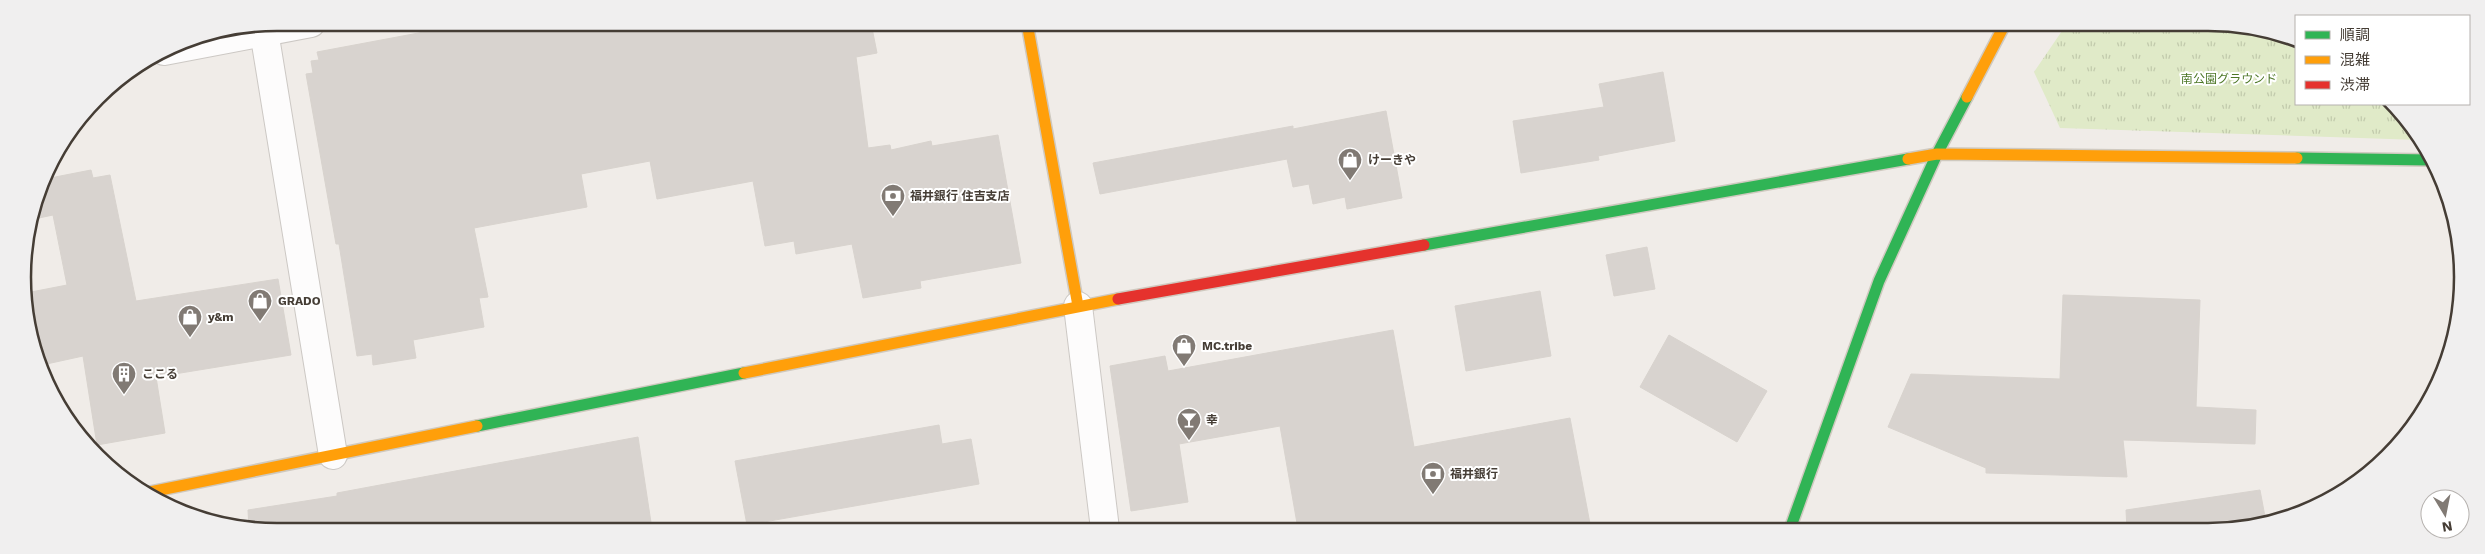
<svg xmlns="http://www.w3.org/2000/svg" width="2485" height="554" viewBox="0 0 2485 554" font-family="'Work Sans','Noto Sans JP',sans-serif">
<defs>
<pattern id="park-tufts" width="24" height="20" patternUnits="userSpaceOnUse" patternTransform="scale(1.25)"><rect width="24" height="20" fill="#e0eac8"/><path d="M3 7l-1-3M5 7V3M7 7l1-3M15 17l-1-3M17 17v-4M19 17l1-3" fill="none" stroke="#c2caac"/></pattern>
</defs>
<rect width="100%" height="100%" fill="#f0ece8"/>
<!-- park -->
<path fill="url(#park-tufts)" d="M 2066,25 L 2242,25 L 2296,43 L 2296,104 L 2389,104 L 2410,122 L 2419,140 L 2060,128 L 2034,72 Z"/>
<!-- building -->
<g fill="#d8d3cf" stroke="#d8d3ce">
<path d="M 472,23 L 871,23 L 877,53 L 856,57 L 868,148 L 890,145 L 891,150 L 931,141 L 932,146 L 998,135 L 1021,263 L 920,281 L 921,288 L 863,298 L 852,244 L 796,254 L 794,241 L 765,246 L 753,181 L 657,199 L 650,161 L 581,174 L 587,207 L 474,228 L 488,297 L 479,298 L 484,327 L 413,340 L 416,358 L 373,365 L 372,354 L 357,356 L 339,244 L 336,244 L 306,74 L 313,73 L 311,61 L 319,60 L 317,52 Z"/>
<path d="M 1663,72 L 1675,141 L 1598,156 L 1599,160 L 1521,173 L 1513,121 L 1604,107 L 1599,84 Z"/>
<path d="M 1386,111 L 1402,198 L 1347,209 L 1345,197 L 1313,204 L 1309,184 L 1293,187 L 1287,159 L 1100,194 L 1093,163 L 1293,126 L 1293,129 Z"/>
<path d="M 91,170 L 93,178 L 110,175 L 136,301 L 278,279 L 291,355 L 156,377 L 165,433 L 97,445 L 83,356 L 42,365 L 31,343 L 26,293 L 67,285 L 53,215 L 34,219 L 45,179 Z"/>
<path d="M 1647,247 L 1655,289 L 1614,296 L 1606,255 Z"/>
<path d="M 1540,291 L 1551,356 L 1466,371 L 1455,306 Z"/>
<path d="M 2063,295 L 2200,300 L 2196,407 L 2256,410 L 2255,444 L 2123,440 L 2127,477 L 1986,473 L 1986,468 L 1888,427 L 1911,374 L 2060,379 Z"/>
<path d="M 1393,330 L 1414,447 L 1570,418 L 1591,529 L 1298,529 L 1280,426 L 1179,444 L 1188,502 L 1131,511 L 1110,366 L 1165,356 L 1168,371 Z"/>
<path d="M 1669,335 L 1767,391 L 1737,442 L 1640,387 Z"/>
<path d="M 939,425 L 942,444 L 971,439 L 979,484 L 747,525 L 735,461 Z"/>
<path d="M 638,437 L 652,529 L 249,529 L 248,510 L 337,496 L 337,493 Z"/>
<path d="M 2260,490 L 2266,522 L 2241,529 L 2127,529 L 2126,510 Z"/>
</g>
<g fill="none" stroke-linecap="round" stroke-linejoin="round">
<defs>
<g id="street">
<path d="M 263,25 L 333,455"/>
<path d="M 164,51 L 311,23"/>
<path d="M 1078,306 L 1105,529"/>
</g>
<g id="fast">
<path d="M 2297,158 L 2429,160"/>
<path d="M 1424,245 L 1908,159"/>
<path d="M 477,426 L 744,373"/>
<path d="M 1790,529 L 1879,281 L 1937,154 L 1967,97"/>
</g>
<g id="slow">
<path d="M 1027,23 L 1078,306"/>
<path d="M 1967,97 L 2005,24"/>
<path d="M 1908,159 L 1937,154 L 2297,158"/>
<path d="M 744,373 L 1118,299"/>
<path d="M 145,493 L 477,426"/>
</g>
<path id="jam" d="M 1118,299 L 1424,245"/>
</defs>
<!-- street casing -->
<use href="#street" stroke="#ccc8c4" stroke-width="30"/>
<!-- fast casing -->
<use href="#fast" stroke="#cfc9bf" stroke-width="14"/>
<!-- slow casing -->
<use href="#slow" stroke="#cfc9bf" stroke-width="14"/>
<!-- jam casing -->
<use href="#jam" stroke="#cfc9bf" stroke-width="14"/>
<!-- street -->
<use href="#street" stroke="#fdfcfc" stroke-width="28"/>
<!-- fast -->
<use href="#fast" stroke="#30b455" stroke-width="11"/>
<!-- slow -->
<use href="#slow" stroke="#ff9f0a" stroke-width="11"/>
<!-- jam -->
<use href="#jam" stroke="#e5322d" stroke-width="11"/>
</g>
<!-- icons -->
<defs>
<symbol id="shop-pin" viewBox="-11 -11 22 30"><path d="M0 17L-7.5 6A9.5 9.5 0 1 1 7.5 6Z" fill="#817a74" stroke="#fff"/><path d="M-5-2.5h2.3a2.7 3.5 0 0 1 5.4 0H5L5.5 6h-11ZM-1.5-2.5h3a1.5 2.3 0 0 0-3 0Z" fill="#fff"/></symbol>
<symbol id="bank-pin" viewBox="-11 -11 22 30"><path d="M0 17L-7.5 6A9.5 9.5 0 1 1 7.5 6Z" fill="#817a74" stroke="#fff"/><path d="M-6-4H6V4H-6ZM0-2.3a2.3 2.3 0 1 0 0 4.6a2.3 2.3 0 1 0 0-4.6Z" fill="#fff"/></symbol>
<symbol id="building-pin" viewBox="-11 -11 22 30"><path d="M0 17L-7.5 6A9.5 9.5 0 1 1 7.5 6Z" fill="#817a74" stroke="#fff"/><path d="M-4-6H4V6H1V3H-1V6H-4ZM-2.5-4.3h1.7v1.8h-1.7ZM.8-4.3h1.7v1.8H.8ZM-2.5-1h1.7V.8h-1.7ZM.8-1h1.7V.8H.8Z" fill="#fff"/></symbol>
<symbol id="bar-pin" viewBox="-11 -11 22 30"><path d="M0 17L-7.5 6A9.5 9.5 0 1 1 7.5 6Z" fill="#817a74" stroke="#fff"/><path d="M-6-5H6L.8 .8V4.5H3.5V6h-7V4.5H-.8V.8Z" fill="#fff"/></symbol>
</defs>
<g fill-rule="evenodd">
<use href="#shop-pin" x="1336" y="146" width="28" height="38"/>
<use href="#bank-pin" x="879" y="182" width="28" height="38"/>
<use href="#shop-pin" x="246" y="287" width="28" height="38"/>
<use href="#shop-pin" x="176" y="303" width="28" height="38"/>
<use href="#shop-pin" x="1170" y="332" width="28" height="38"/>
<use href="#building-pin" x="110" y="360" width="28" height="38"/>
<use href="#bar-pin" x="1175" y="406" width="28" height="38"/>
<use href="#bank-pin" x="1419" y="460" width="28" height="38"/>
</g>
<g text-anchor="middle" stroke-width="4" stroke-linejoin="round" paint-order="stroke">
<!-- park labels -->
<g font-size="12" fill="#4d7727" stroke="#fff">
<text x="2229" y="83">南公園グラウンド</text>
</g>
<!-- poi labels -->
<g font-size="12" font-weight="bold" fill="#453d35" stroke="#fff" text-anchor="start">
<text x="1368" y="164">けーきや</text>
<text x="910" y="200">福井銀行 住吉支店</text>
<text x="278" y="305">GRADO</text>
<text x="208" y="321">y&amp;m</text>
<text x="1202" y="350">MC.tribe</text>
<text x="142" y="378">ここる</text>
<text x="1206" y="424">幸</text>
<text x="1450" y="478">福井銀行</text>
</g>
</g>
<!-- crop -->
<path d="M0 0H2485V554H0ZM277 31H2208A246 246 0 0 1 2454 277V277A246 246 0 0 1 2208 523H277A246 246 0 0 1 31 277V277A246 246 0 0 1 277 31Z" fill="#f0efef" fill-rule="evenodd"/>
<path fill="none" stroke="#453d35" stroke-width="2.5" d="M277 31H2208A246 246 0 0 1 2454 277V277A246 246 0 0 1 2208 523H277A246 246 0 0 1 31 277V277A246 246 0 0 1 277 31Z"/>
<!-- legend -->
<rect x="2295" y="15" width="175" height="90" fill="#ffffff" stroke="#b5b1ae"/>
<rect x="2305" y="31" width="25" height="8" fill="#30b455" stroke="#b5b1ae"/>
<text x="2340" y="40" font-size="15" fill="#453d35">順調</text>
<rect x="2305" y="56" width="25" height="8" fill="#ff9f0a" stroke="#b5b1ae"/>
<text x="2340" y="65" font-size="15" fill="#453d35">混雑</text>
<rect x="2305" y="81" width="25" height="8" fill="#e5322d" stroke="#b5b1ae"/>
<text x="2340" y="90" font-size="15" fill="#453d35">渋滞</text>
<!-- north arrow -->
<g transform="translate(2445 514) rotate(170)"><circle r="24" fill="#ffffff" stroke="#b5b1ae"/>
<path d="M0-4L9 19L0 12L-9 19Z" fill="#817a74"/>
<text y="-8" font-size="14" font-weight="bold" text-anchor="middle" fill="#453d35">N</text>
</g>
</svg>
